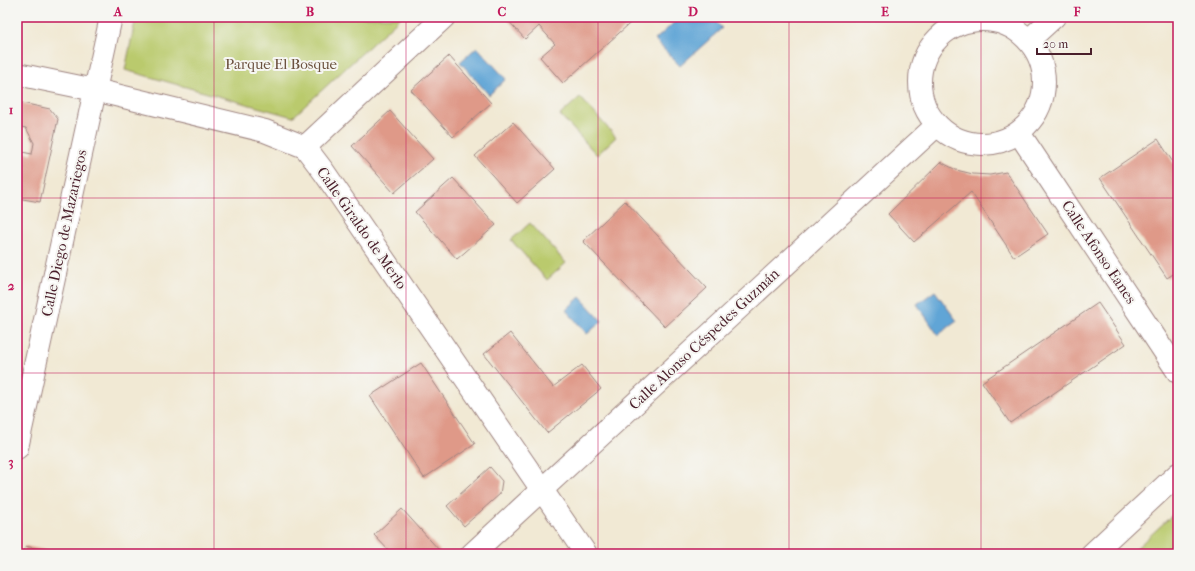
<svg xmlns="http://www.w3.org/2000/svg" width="1195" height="571" viewBox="0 0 1195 571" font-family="'IM FELL French Canon',serif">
<rect width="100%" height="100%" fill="#f6f6f2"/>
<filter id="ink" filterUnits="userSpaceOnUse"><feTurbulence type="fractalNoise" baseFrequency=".025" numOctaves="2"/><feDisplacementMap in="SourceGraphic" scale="8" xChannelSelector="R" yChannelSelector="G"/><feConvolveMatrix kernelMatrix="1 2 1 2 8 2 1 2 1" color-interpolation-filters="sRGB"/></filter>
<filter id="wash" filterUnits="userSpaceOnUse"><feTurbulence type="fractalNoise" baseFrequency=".012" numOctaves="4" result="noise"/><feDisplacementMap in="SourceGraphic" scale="16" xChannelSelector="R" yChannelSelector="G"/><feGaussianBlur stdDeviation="0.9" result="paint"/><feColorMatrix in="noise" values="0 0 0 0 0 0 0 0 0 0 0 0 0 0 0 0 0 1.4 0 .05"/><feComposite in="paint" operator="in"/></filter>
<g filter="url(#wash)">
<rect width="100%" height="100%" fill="#f1e9d4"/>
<!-- green -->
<g fill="#baca6d" stroke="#82744c">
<path d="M 136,17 L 401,17 L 293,117 L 125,70 Z"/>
<path d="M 580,97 L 616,137 L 597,155 L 560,115 Z"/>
<path d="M 530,223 L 566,263 L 547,280 L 511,240 Z"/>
<path d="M 1178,510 L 1178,554 L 1130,554 Z"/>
</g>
<!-- water -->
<g fill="#61a5d6" stroke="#566280">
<path d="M 680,17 L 711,17 L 722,28 L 680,66 L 655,40 Z"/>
<path d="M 477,47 L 506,79 L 489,95 L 460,62 Z"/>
<path d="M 935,291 L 957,321 L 938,335 L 917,304 Z"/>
<path d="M 580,297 L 602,321 L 587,334 L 566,310 Z"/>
</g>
<g id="blocks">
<!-- building -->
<g fill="#df9988">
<path d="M 505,17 L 637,17 L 563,83 L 540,57 L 555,44 L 539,26 L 525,39 Z"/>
<path d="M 449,56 L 491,103 L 453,137 L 411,90 Z"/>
<path d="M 17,102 L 50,109 L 58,119 L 40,202 L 17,198 L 17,151 L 32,154 L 34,143 L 26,128 L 17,126 Z"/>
<path d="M 390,111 L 433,159 L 394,193 L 352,146 Z"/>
<path d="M 513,122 L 555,169 L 517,203 L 475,156 Z"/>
<path d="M 1158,139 L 1178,170 L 1178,271 L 1167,278 L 1100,178 Z"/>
<path d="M 941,162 L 956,170 L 973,174 L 990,175 L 1006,172 L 1048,234 L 1014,257 L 971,192 L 914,242 L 888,214 Z"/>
<path d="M 453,178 L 496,225 L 457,259 L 415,212 Z"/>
<path d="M 625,201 L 707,288 L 665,327 L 583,241 Z"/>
<path d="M 1098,303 L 1126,344 L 1010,423 L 982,382 Z"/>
<path d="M 510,333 L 553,387 L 582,365 L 601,389 L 547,433 L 484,354 Z"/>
<path d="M 421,363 L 475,444 L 424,478 L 370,396 Z"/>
<path d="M 490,467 L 502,481 L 500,494 L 464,526 L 447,506 Z"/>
<path d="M 402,509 L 440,551 L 437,554 L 392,554 L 374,535 Z"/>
<path d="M 25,546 L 58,553 L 58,554 L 24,554 Z"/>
</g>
</g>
</g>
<g filter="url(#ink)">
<use href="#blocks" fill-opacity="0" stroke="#9e8480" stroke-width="1"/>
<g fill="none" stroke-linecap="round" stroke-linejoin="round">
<defs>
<g id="minor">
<circle cx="982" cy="82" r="62"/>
<path d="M 1030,39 L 1054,17"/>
<path d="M 17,74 L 95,90 L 265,131 L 305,147 L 324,172 L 586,554"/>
<path d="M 1019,133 L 1178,372"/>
<path d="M 305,147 L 444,17"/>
<path d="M 17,448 L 111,17"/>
<path d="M 472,554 L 937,125"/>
<path d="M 1092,554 L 1178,474"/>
</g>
</defs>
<!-- minor casing -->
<use href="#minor" stroke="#9e8480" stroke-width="24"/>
<!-- minor -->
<use href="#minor" stroke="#fff" stroke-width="22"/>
</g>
</g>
<!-- grid -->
<path fill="none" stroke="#c2185b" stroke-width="1" stroke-opacity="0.55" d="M 214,17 L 214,554M 406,17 L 406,554M 598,17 L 598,554M 789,17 L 789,554M 981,17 L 981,554M 17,198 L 1178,198M 17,373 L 1178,373"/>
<g text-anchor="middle" stroke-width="4" stroke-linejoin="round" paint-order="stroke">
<!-- park labels -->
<g font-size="15" fill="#6c523f" stroke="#f6f6f2">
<text x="281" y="69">Parque El Bosque</text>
</g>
<!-- street labels -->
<g font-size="15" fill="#4a1f2b" stroke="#f6f6f2">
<text transform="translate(362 228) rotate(55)" y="5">Calle Giraldo de Merlo</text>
<text transform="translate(64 233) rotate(-78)" y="5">Calle Diego de Mazariegos</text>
<text transform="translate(1099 252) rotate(56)" y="5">Calle Afonso Eanes</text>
<text transform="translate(704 339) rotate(-43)" y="5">Calle Alonso Céspedes Guzmán</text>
</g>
</g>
<!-- margin -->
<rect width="1195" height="571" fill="none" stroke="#f6f6f2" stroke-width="44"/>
<!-- scale -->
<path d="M1037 48v6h54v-6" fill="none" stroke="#4a1f2b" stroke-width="2"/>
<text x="1043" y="48" font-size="12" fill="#4a1f2b" stroke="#f6f6f2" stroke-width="3" paint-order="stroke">20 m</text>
<rect x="22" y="22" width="1151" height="527" fill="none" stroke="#c2185b" stroke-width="1.5"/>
<g font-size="13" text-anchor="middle" font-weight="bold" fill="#c2185b">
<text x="118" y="16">A</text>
<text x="310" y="16">B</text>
<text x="502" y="16">C</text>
<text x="693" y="16">D</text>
<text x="885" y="16">E</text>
<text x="1077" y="16">F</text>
<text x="11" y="114">1</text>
<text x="11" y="290">2</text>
<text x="11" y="466">3</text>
</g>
</svg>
